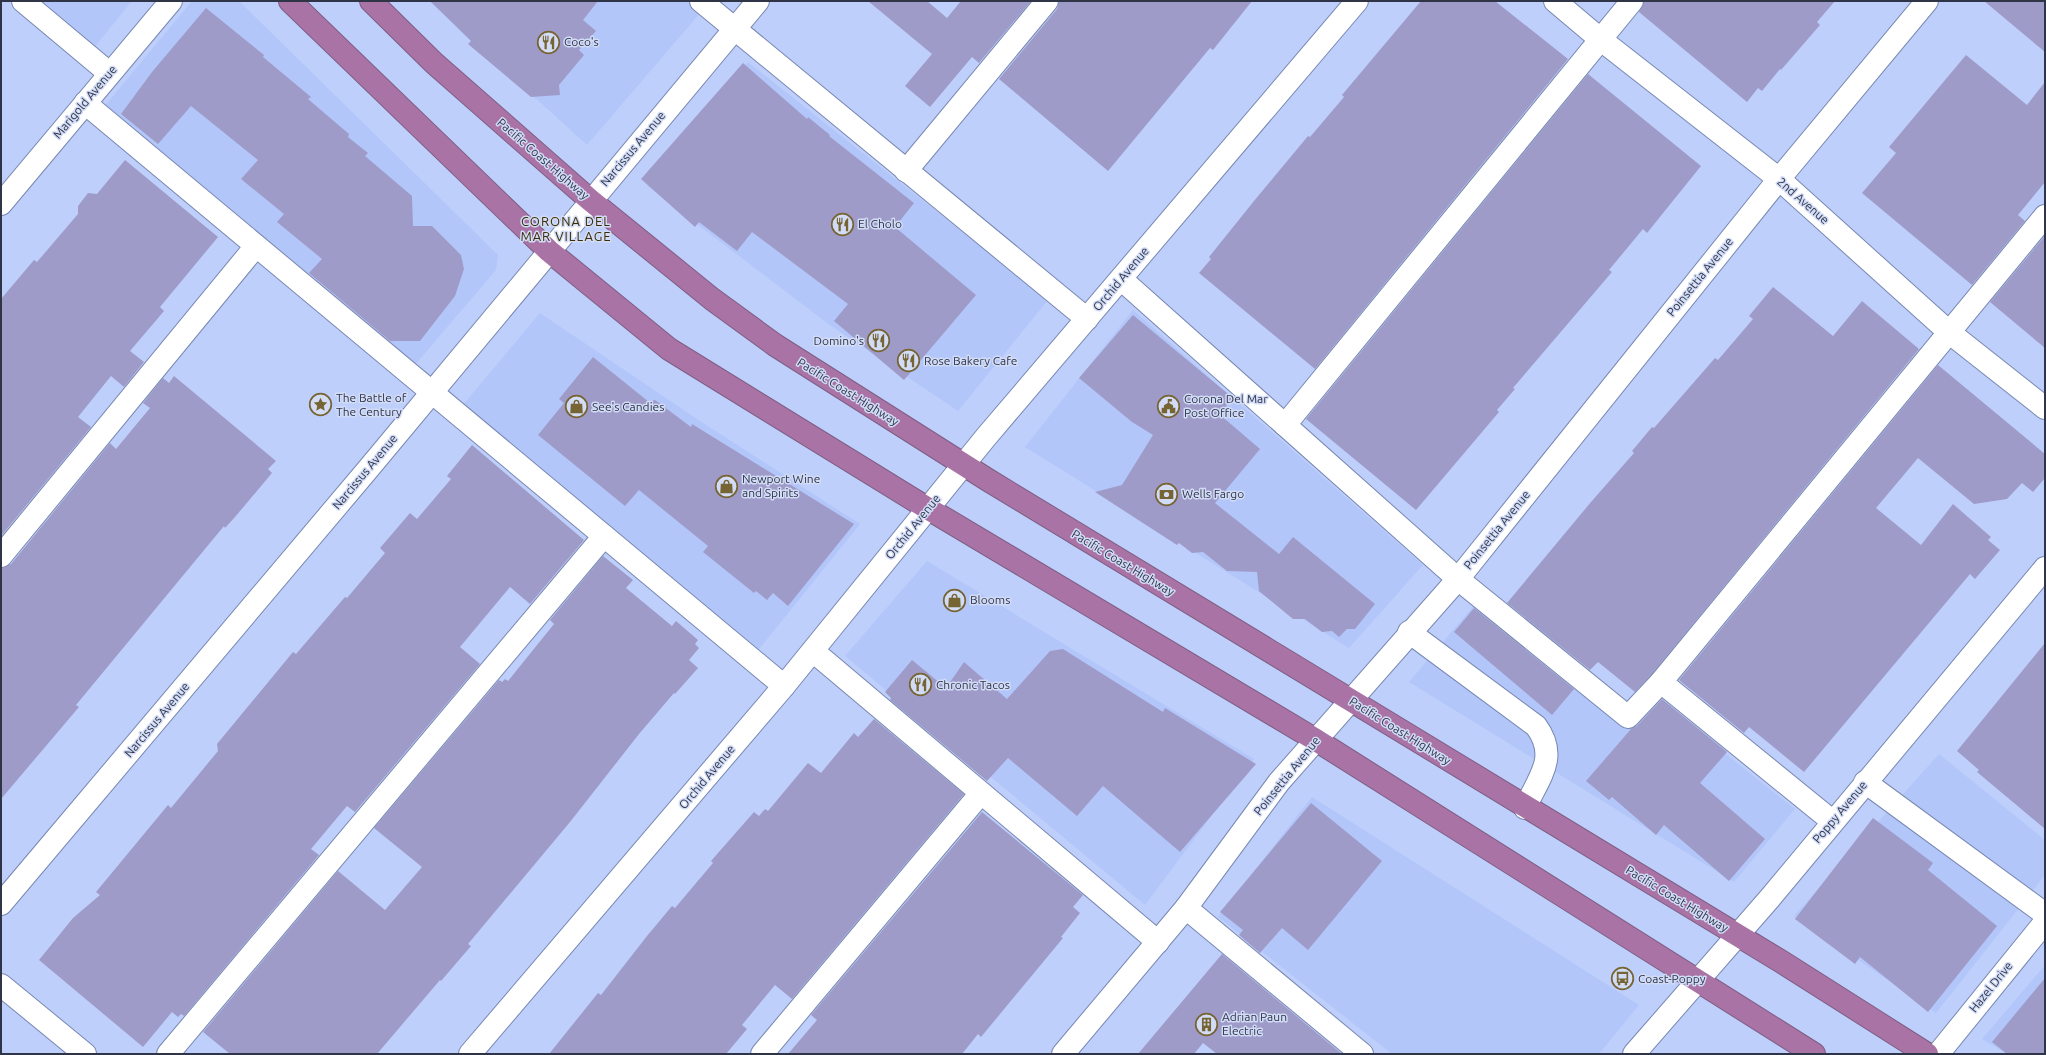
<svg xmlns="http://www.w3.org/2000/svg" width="2046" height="1055" viewBox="0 0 2046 1055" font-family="Ubuntu,sans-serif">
<rect width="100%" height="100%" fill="#becffb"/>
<!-- built -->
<g fill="#b3c6f9">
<path d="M 23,1 L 132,1 L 88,55 Z"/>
<path d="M 192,1 L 239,1 L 498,255 L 496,270 L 408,373 L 98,114 Z"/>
<path d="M 429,1 L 701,1 L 707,5 L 587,145 Z"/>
<path d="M 748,62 L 1048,300 L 958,411 L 827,323 L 647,186 Z"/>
<path d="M 1133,310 L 1423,565 L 1349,648 L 1025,447 Z"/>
<path d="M 540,313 L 697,419 L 860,524 L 751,659 L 456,413 Z"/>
<path d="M 927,561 L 1254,759 L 1145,905 L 845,656 Z"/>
<path d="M 1481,597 L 1632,725 L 1656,698 L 1795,809 L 1734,882 L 1409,682 Z"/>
<path d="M 1939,754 L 2045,840 L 2045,875 L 1936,1013 L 1794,916 Z"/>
<path d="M 1312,797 L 1639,1005 L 1599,1054 L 1392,1054 L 1218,917 Z"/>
<path d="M 2045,965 L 2045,1054 L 2007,1054 L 1982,1039 Z"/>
</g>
<!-- building -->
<g fill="#9f9bc8">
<path d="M 430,1 L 598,1 L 583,20 L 596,31 L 579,50 L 584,55 L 559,85 L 560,95 L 531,97 L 468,44 L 471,41 Z"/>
<path d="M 868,1 L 927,1 L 947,18 L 961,1 L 1031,1 L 979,63 L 972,57 L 930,107 L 905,86 L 932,54 Z"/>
<path d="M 1059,1 L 1252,1 L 1213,50 L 1210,48 L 1108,171 L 999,79 L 1057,9 Z"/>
<path d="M 1421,1 L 1495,1 L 1568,59 L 1315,369 L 1199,273 L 1211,259 L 1209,257 L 1254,201 L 1308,136 L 1310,137 L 1344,97 L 1342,95 Z"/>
<path d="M 1644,1 L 1835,1 L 1817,22 L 1820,25 L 1781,70 L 1780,69 L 1762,91 L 1758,88 L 1747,102 L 1639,12 Z"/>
<path d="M 1984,1 L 2045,1 L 2045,52 Z"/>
<path d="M 206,8 L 264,55 L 263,57 L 311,97 L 308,99 L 349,134 L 348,137 L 368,153 L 365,156 L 412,196 L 413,226 L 432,226 L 461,255 L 464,269 L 455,296 L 420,341 L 390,341 L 309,273 L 322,259 L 277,222 L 284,214 L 241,179 L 258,160 L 191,106 L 158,144 L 121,114 L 152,72 Z"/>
<path d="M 1966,55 L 2027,105 L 2045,82 L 2045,182 L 2018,215 L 2025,221 L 1972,285 L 1862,193 L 1896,153 L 1889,147 Z"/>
<path d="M 743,63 L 807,119 L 808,117 L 830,135 L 829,136 L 914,203 L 895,227 L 976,295 L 904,380 L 834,321 L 848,304 L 752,232 L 737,251 L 699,222 L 695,227 L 641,179 Z"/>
<path d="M 1588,74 L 1701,166 L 1647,233 L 1643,229 L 1609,270 L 1612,272 L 1513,388 L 1515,389 L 1497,410 L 1499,412 L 1416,510 L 1306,419 Z"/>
<path d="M 125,160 L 218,237 L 160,307 L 164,311 L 130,351 L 144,362 L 124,387 L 111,376 L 78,417 L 91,427 L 1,536 L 1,299 L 34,260 L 37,262 L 78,214 L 78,206 L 88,193 L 97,194 Z"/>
<path d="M 2044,237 L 2045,238 L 2045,348 L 1990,302 Z"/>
<path d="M 1773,287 L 1833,336 L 1862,301 L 1919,349 L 1652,674 L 1635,692 L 1598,662 L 1590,670 L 1507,603 L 1591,502 L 1634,453 L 1632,451 L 1652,427 L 1654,428 L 1715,358 L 1718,360 L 1753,319 L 1749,316 Z"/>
<path d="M 1133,315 L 1233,398 L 1219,414 L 1260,449 L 1215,503 L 1279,554 L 1293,537 L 1375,604 L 1355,629 L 1347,629 L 1339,637 L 1332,631 L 1322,632 L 1305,619 L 1293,619 L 1259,591 L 1257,572 L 1227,571 L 1203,552 L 1192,553 L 1179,543 L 1177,545 L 1095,492 L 1122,485 L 1153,435 L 1132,422 L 1079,378 Z"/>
<path d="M 593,357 L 649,402 L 655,400 L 691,427 L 692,424 L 854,524 L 788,606 L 773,593 L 767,600 L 756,591 L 754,593 L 703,552 L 708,546 L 639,490 L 625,506 L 538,435 L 564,403 L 559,399 Z"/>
<path d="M 1938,365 L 2045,454 L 2045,478 L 2033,492 L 2022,483 L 2007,499 L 1974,504 L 1918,458 L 1876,508 L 1921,545 L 1953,504 L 1991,537 L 1988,540 L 2000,550 L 1975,579 L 1970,574 L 1804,772 L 1749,727 L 1744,733 L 1679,680 Z"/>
<path d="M 174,376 L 276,461 L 268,469 L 272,473 L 235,517 L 225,528 L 224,526 L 76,705 L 79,707 L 1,799 L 1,568 L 11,564 L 110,443 L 116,449 L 150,408 L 143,403 L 163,378 L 169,383 Z"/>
<path d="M 472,445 L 584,540 L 530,604 L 510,587 L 460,647 L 480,664 L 355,812 L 347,806 L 311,849 L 319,855 L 184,1016 L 181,1014 L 178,1017 L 172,1012 L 143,1047 L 39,960 L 73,918 L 100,895 L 96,892 L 168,805 L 171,808 L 218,751 L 217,744 L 293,652 L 296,654 L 345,597 L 347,598 L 385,553 L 380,548 L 410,513 L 417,519 L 451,479 L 447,476 Z"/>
<path d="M 603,556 L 633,580 L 626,588 L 672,626 L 676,621 L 698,640 L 695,644 L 699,648 L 689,660 L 698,668 L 675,694 L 674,693 L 639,734 L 570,822 L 468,944 L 471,946 L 441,981 L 440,980 L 377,1054 L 230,1054 L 203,1032 L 338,871 L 385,910 L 422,867 L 374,828 L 499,680 L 502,682 L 505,679 L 508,681 L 554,624 L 550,620 Z"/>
<path d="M 1474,608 L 1574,689 L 1552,715 L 1454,632 Z"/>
<path d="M 2045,643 L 2045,829 L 1977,772 L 1979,770 L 1957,751 Z"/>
<path d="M 1063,649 L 1163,712 L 1165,708 L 1256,764 L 1180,852 L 1103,786 L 1077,816 L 1008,758 L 987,781 L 890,700 L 891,698 L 885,692 L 912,660 L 946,688 L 964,662 L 1007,699 L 1050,651 Z"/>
<path d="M 1662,699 L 1727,752 L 1700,783 L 1765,839 L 1729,881 L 1664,825 L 1656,835 L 1612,797 L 1609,800 L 1586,781 L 1631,729 L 1637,726 Z"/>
<path d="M 874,719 L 964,794 L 792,999 L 775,985 L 742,1025 L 747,1029 L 726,1054 L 549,1054 L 598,993 L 601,995 L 647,936 L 672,906 L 675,908 L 713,863 L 711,861 L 754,812 L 759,816 L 765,809 L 768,811 L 808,763 L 821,773 L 854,733 L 858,737 Z"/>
<path d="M 1311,803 L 1382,861 L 1308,950 L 1282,928 L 1260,953 L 1239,935 L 1243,930 L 1220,912 Z"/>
<path d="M 982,812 L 1083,895 L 1073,907 L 1080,913 L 1061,937 L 1063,938 L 981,1037 L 978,1034 L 962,1054 L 788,1054 L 817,1020 L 811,1015 Z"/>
<path d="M 1873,818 L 1933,863 L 1928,870 L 1997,926 L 1928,1012 L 1860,957 L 1855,964 L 1795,919 Z"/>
<path d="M 1222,954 L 1342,1054 L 1217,1054 L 1203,1043 L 1194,1054 L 1138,1054 Z"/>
<path d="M 2045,978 L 2045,1054 L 2007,1054 L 1992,1042 Z"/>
</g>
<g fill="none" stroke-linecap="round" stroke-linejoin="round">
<defs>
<g id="minor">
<path d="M 23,1 L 109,73"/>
<path d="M 701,1 L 1087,319"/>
<path d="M 1555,1 L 1600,39 L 1779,179 L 1950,333 L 2045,408"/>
<path d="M 85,103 L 784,686"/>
<path d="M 906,171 L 1047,1"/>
<path d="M 1,204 L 171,1"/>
<path d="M 1121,279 L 1458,579 L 1628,717 L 1661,682 L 1832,821"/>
<path d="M 1285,425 L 1632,1"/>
<path d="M 1,556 L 256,246"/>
<path d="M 1409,632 L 1536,726 C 1559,757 1539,777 1525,808"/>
<path d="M 813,651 L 1158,942"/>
<path d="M 1661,682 L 2045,216"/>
<path d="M 1865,782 L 2045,914"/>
<path d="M 1,904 L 369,468 L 758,1"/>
<path d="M 1186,908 L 1362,1054"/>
<path d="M 1,985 L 85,1054"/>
<path d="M 168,1054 L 604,536"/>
<path d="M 470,1054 L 784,686 L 986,437 L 1357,1"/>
<path d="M 762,1054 L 981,793"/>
<path d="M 1063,1054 L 1186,908 L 1279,782 L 1458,579 L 1779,179 L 1927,1"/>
<path d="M 1634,1054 L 1770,898 L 2045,568"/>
<path d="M 1938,1054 L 2045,922"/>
</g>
<g id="highway">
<path d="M 290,1 L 549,251 L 669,349 L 927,508 L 1316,740 L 1814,1054"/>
<path d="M 371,1 L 434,63 L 590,200 L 712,299 L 775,345 L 988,480 L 1782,962 L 1927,1054"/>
</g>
</defs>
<!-- minor casing -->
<use href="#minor" stroke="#7888b1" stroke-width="24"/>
<!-- highway casing -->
<use href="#highway" stroke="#7e5e84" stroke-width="24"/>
<!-- minor -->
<use href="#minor" stroke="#fff" stroke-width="22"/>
<!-- highway -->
<use href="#highway" stroke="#a974a5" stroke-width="22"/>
</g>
<!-- icons -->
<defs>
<symbol id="restaurant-ring" viewBox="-11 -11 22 22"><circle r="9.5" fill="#d2dcf7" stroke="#766432" stroke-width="1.5"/><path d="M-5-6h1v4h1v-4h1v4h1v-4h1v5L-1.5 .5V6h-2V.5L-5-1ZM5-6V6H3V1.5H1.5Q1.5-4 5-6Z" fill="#766432"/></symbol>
<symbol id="sight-ring" viewBox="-11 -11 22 22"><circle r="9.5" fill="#d2dcf7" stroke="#766432" stroke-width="1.5"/><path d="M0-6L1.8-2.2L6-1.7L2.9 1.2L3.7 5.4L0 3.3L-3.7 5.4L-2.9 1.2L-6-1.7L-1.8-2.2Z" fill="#766432"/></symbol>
<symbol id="civic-ring" viewBox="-11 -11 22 22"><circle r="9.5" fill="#d2dcf7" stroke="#766432" stroke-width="1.5"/><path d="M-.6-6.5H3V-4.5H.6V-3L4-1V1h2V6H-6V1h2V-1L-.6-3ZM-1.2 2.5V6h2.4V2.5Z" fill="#766432"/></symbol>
<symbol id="shop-ring" viewBox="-11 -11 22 22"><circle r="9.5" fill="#d2dcf7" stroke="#766432" stroke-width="1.5"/><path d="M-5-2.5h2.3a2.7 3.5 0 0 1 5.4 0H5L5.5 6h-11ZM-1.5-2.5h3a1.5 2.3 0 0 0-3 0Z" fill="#766432"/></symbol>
<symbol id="bank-ring" viewBox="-11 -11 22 22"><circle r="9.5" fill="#d2dcf7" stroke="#766432" stroke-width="1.5"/><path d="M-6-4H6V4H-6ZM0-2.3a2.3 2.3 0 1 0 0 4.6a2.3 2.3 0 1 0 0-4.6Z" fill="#766432"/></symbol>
<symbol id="bus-ring" viewBox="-11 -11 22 22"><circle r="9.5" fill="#d2dcf7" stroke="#766432" stroke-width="1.5"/><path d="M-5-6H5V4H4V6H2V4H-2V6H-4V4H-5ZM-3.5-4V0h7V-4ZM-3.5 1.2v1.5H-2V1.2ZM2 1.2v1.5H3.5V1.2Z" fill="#766432"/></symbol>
<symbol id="building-ring" viewBox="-11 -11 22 22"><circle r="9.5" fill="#d2dcf7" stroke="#766432" stroke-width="1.5"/><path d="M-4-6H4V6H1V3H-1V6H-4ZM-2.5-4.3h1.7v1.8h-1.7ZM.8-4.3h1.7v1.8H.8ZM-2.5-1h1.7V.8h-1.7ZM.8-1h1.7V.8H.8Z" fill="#766432"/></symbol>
</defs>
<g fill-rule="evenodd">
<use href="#restaurant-ring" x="536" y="30" width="25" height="25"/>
<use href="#restaurant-ring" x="830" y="212" width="25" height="25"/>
<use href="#restaurant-ring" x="866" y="328" width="25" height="25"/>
<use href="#restaurant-ring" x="896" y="348" width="25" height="25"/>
<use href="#sight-ring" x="308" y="392" width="25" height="25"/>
<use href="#civic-ring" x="1156" y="394" width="25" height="25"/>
<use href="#shop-ring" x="564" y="394" width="25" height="25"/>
<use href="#shop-ring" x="714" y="474" width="25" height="25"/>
<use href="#bank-ring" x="1154" y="482" width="25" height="25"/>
<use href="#shop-ring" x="942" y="588" width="25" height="25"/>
<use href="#restaurant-ring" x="908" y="672" width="25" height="25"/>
<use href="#bus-ring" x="1610" y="966" width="25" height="25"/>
<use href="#building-ring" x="1194" y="1012" width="25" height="25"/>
</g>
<g text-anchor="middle" stroke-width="3" stroke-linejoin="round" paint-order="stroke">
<!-- poi labels -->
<g font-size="12" fill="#2f3547" stroke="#d2dcf7" text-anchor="start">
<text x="564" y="46">Coco's</text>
<text x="858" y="228">El Cholo</text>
<text x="864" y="345" text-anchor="end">Domino's</text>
<text x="924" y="365">Rose Bakery Cafe</text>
<text x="336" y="402">The Battle of<tspan x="336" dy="14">The Century</tspan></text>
<text x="1184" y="403">Corona Del Mar<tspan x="1184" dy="14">Post Office</tspan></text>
<text x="592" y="411">See's Candies</text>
<text x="742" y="483">Newport Wine<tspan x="742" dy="14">and Spirits</tspan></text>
<text x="1182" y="498">Wells Fargo</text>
<text x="970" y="604">Blooms</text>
<text x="936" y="689">Chronic Tacos</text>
<text x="1638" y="983">Coast-Poppy</text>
<text x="1222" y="1021">Adrian Paun<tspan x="1222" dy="14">Electric</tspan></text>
</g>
<!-- street labels -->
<g font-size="12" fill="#2f3547" stroke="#d2dcf7">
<text transform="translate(85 102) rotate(-50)" y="4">Marigold Avenue</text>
<text transform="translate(633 149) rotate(-50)" y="4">Narcissus Avenue</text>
<text transform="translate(543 159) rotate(41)" y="4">Pacific Coast Highway</text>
<text transform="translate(1803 201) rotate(41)" y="4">2nd Avenue</text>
<text transform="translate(1700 277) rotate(-51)" y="4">Poinsettia Avenue</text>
<text transform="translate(1121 279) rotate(-50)" y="4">Orchid Avenue</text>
<text transform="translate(848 392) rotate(32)" y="4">Pacific Coast Highway</text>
<text transform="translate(365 472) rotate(-50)" y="4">Narcissus Avenue</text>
<text transform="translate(913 527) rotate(-51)" y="4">Orchid Avenue</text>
<text transform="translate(1497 530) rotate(-51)" y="4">Poinsettia Avenue</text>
<text transform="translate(1123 563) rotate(31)" y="4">Pacific Coast Highway</text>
<text transform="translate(157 720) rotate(-50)" y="4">Narcissus Avenue</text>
<text transform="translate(1400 731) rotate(32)" y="4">Pacific Coast Highway</text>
<text transform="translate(1287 776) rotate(-51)" y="4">Poinsettia Avenue</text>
<text transform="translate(707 777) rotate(-50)" y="4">Orchid Avenue</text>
<text transform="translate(1840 812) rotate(-50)" y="4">Poppy Avenue</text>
<text transform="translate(1677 899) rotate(31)" y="4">Pacific Coast Highway</text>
<text transform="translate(1991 987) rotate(-51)" y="4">Hazel Drive</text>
</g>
<!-- neighbourhood labels -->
<g font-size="13" letter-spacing="1" fill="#3c2e03" stroke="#d2dcf7">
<text x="566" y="226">CORONA DEL<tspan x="566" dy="15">MAR VILLAGE</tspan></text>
</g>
</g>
<!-- border -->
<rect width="2046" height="1055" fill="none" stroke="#2f3547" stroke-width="4"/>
</svg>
